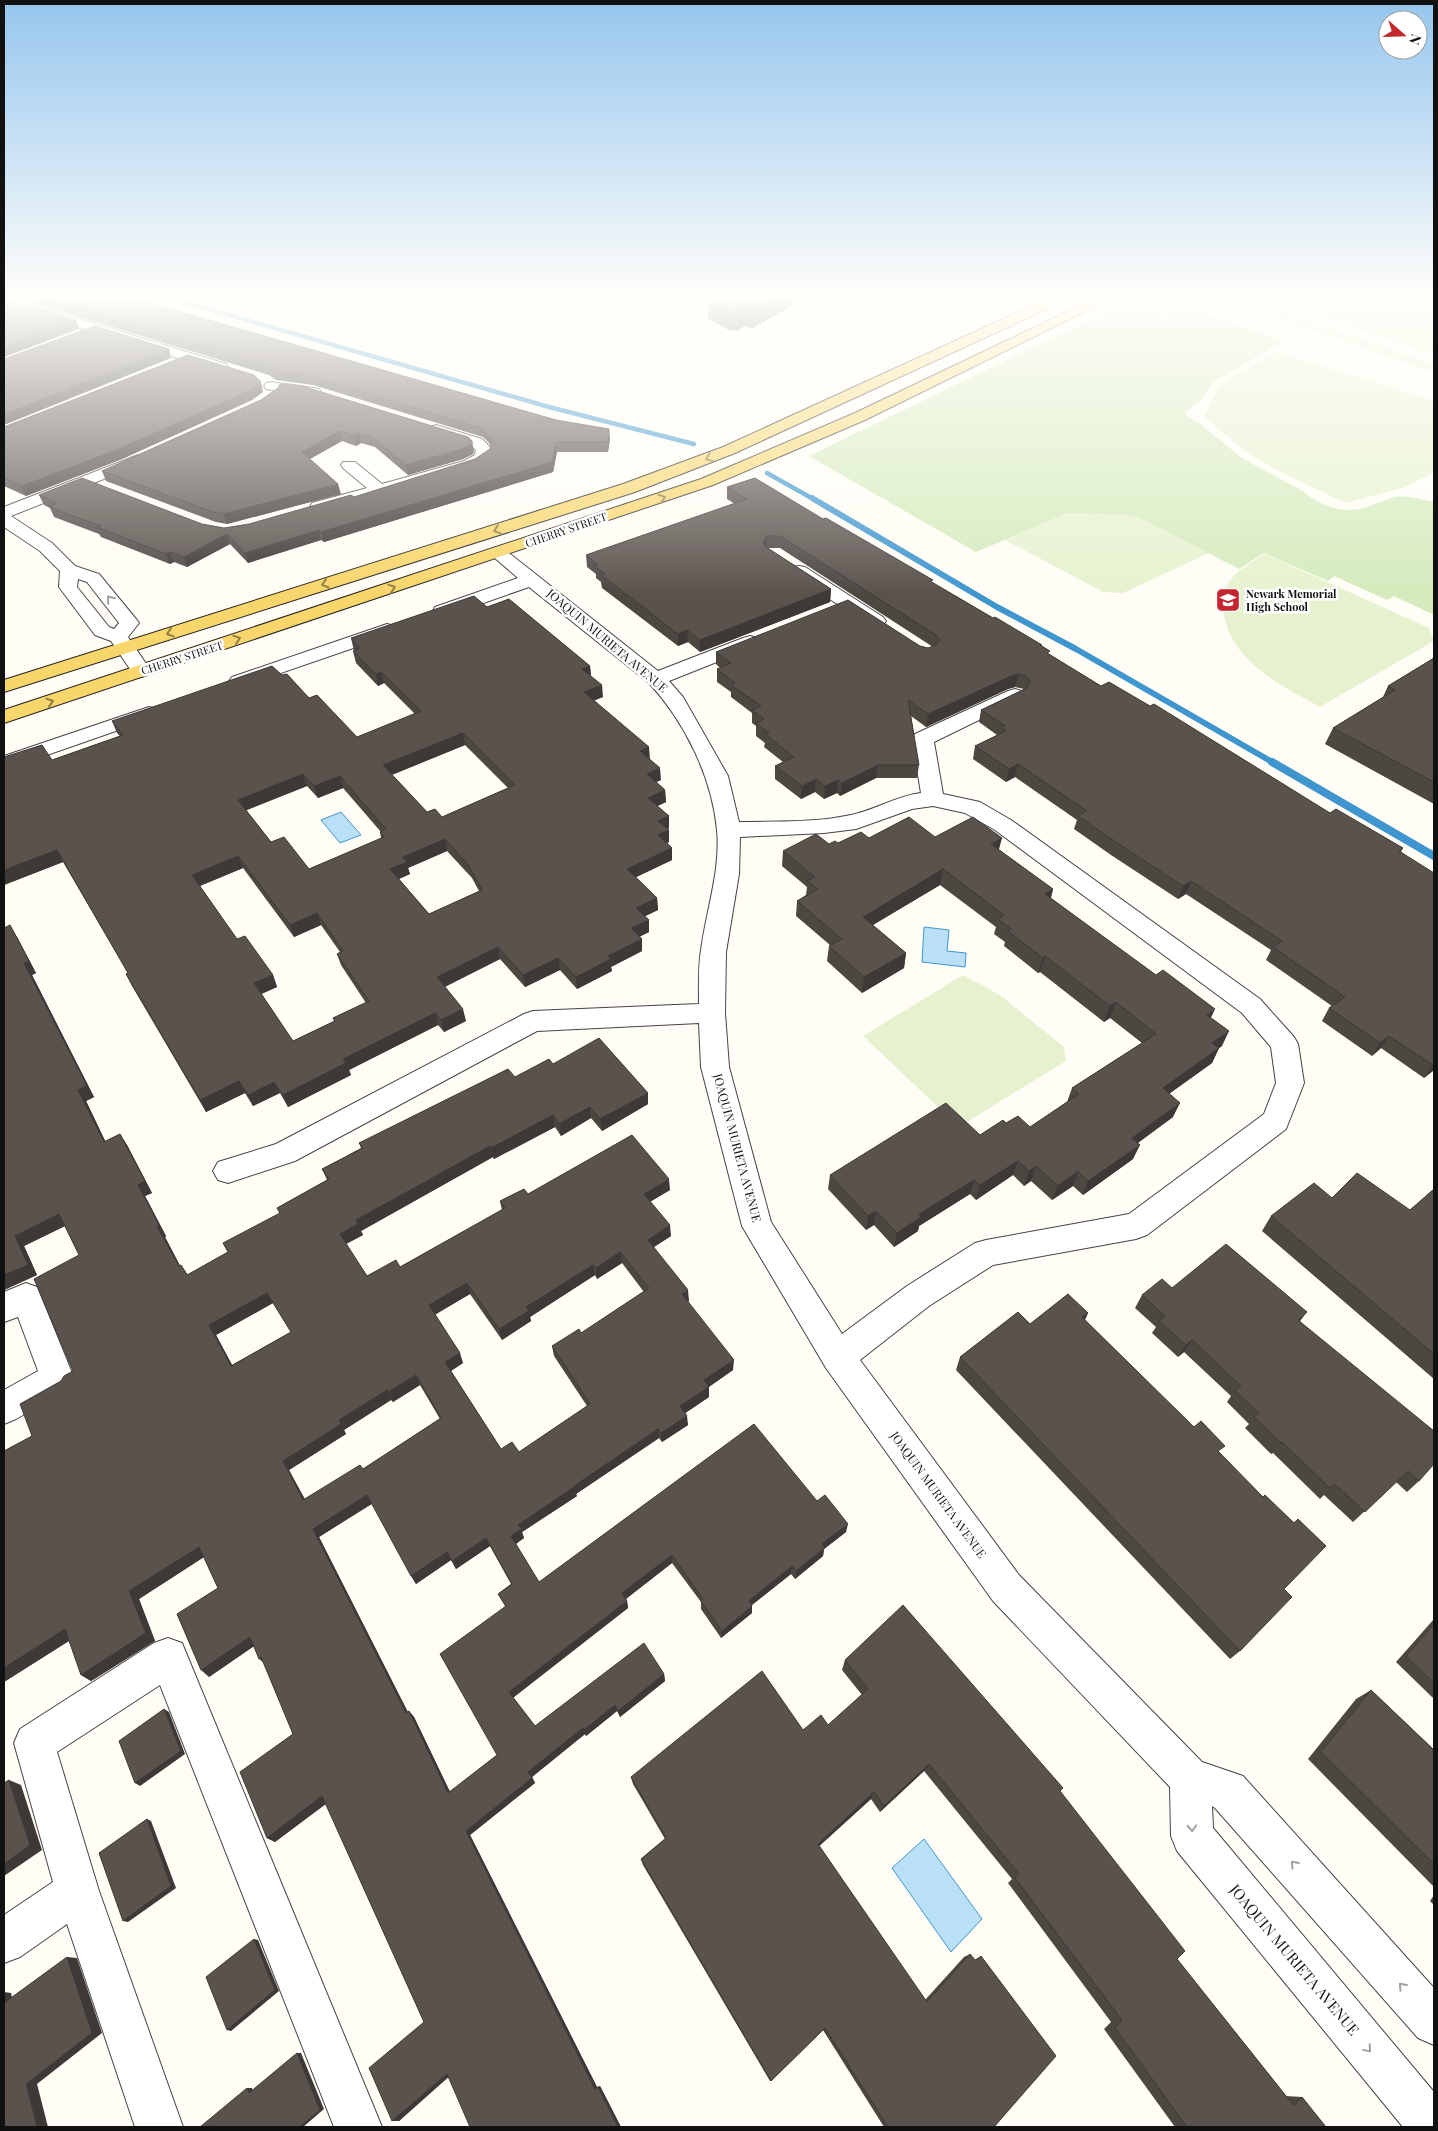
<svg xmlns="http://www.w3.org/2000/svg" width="1438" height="2131" viewBox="0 0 1438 2131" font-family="'Playfair Display',serif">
<rect width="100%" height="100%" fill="#fffdf5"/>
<!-- green -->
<g fill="#d5ebbd">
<path d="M 215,296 L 283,296 L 255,307 Z"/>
<path d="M 1122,304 L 1149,313 L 1168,315 L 1187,307 L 1284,341 L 1213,382 L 1203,399 L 1185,412 L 1186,415 L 1199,423 L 1242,458 L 1303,491 C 1316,504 1340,513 1360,509 C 1372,507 1383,499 1396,497 C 1408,495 1422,500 1434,502 L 1434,615 L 1394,596 L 1387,600 L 1334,576 L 1328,581 L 1264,553 L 1239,569 L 1136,516 L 1068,513 L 976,552 L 809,456 Z"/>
</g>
<!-- pitch -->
<g fill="#e6f2cf">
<path d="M 1211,296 L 1238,296 L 1434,364 L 1434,372 Z"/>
<path d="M 1260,296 L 1386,296 L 1434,311 L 1434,355 Z"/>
<path d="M 1277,352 L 1434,401 L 1434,472 L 1405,487 L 1346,503 L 1278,471 L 1244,451 L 1204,416 L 1219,386 L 1229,378 Z"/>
<path d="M 1068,513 L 1136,516 L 1209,553 L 1123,593 L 1103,592 L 1005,540 Z"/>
<path d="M 1265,554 L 1429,628 L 1434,641 L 1320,707 C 1282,686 1233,663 1224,615 C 1221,604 1222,593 1229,582 C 1237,570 1253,561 1265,554 Z"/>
<path d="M 963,975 L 1000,995 L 1064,1047 L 1066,1061 L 959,1127 L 863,1036 Z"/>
</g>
<!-- water -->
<g fill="#b9e0f7" stroke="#3f96cf">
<path d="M 341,812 L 361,835 L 340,843 L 321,820 Z"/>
<path d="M 924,927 L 949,930 L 947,951 L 966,953 L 965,967 L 922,962 Z"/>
<path d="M 924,1839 L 982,1919 L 951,1952 L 892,1868 Z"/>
</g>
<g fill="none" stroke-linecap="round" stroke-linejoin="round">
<!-- stream-far2 -->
<g stroke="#3f96cf" stroke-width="4.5">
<path d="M 163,296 L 549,407 L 694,444"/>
<path d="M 767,473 L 815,500"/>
</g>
<!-- stream-far1 -->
<path stroke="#3f96cf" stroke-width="6" d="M 812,498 L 997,607 L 1076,649 L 1274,763"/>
<!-- stream -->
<path stroke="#3f96cf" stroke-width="8" d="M 1272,762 L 1434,856"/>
<defs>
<g id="minor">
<path d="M 4,296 L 226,364 L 228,367 L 226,370 L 216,370 L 4,304 Z"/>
<path d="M 271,382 L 314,388 L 319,389 L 321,392 L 319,395 L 314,396 L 266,389 L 264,386 L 266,383 Z"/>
<path d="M 436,425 L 482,439 L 492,449 L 490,457 L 476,467 L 324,511 L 312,511 L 310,507 L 312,503 L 367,488 L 343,468 L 341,465 L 343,462 L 355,462 L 382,484 L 464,461 L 475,455 L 476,450 L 470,445 L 431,433 L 428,430 L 431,427 Z"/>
<path d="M 138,455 L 144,457 L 146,460 L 144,463 L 11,516 L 52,543 L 75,566 L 99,574 L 136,619 L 139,623 L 128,637 L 151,671 L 148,675 L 141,677 L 134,675 L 111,641 L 95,635 L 59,587 L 60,571 L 40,551 L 4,527 L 4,507 ZM 78,579 L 87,582 L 119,623 L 114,629 L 109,627 L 77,587 Z"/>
<path d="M 498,548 L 504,549 L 658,671 L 743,638 L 750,636 L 757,638 L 760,642 L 757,646 L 669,681 L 683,697 L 728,776 L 739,822 C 776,821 815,823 851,815 C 875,810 896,796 921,793 L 912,739 L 915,734 L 1008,691 L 1015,689 L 1022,691 L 1025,695 L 1022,699 L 934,742 L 943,794 L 980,802 L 1011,820 L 1260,999 L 1294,1037 L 1298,1044 L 1304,1083 L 1286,1129 L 1147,1235 L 1136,1239 L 993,1265 L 929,1306 L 860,1360 L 1019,1575 L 1202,1762 L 1243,1776 L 1434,1988 L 1434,2045 L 1418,2038 L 1215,1808 L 1212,1806 L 1213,1828 L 1434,2092 L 1434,2127 L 1403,2127 L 1177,1851 L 1171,1836 L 1170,1787 L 993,1601 L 826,1368 L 742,1226 L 701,1067 L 699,1023 L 537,1031 L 295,1161 L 228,1183 L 218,1180 L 213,1171 L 218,1162 L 276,1144 L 524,1014 L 533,1011 L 699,1004 C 699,986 698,968 701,950 C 706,911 721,870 717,830 C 712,777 685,722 649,683 L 529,587 L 449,615 L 442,617 L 435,615 L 433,611 L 435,607 L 518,578 L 489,553 L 492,549 ZM 933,806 L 965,813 L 995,830 L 1242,1013 L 1271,1047 L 1276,1083 L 1264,1114 L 1129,1214 L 986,1240 L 975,1243 L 907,1286 L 842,1334 L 771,1222 L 729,1067 L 725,1013 L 726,952 L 739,874 L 740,837 L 824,833 L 856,829 L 912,809 Z"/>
<path d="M 799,566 L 805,567 L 883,617 L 886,621 L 883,625 L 876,627 L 869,625 L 793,575 L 790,571 L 793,567 Z"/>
<path d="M 387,624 L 394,626 L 397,630 L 394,634 L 246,685 L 239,687 L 232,685 L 229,681 L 232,677 Z"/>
<path d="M 149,707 L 156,709 L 159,713 L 156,717 L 4,770 L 4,756 Z"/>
<path d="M 26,1283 L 37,1287 L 74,1378 L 69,1389 L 16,1419 L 4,1424 L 4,1390 L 38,1371 L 18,1317 L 4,1322 L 4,1292 Z"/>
<path d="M 168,1638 L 182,1643 L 382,2127 L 334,2127 L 160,1685 L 57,1752 L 99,1891 L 183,2127 L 135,2127 L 67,1924 L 20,1957 L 4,1963 L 4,1915 L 53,1882 L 14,1743 L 20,1729 L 154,1643 Z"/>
</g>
<g id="major">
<path d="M 1053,296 L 1070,296 L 1069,299 L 735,453 L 635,492 L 4,692 L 4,680 L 623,484 L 723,447 Z"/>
<path d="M 1100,296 L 1117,296 L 865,420 L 713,485 L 4,723 L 4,710 L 701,479 L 855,413 Z"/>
</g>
</defs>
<!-- minor casing -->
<use href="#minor" stroke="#444" stroke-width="2"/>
<!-- major casing -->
<use href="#major" stroke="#222" stroke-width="2"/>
<!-- minor -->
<use href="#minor" fill="#fff" fill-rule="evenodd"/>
<!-- major -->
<use href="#major" fill="#f9d66b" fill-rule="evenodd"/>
</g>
<!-- wall -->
<g fill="#4d4742" fill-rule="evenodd">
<path d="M 11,296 L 126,296 L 610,438 L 608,452 L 557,452 L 553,472 L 324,542 L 321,540 L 248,563 L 230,544 L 187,567 L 174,562 L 170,564 L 101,537 L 99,534 L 54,517 L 50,508 L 44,505 L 39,495 L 224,528 L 249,524 L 354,497 L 475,459 L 490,449 L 491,445 L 483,437 L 313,385 L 276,380 L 269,375 Z"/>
<path d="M 719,296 L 808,296 L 753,328 L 744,326 L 737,331 L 729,330 L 708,319 L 708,302 Z"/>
<path d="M 263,392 L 252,400 L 122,459 L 26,496 L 4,486 L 4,427 Z"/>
<path d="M 261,400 L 474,451 L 473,454 L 463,459 L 408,475 L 375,447 L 361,443 L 356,446 L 342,441 L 310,459 L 341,494 L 227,524 L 216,522 L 106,481 L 102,471 Z"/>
<path d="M 727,487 L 823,519 L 1041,646 L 1050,655 L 1101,686 L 1330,813 L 1403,848 L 1401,852 L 1434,1070 L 1424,1078 L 1381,1048 L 1372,1056 L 1322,1021 L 1329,1008 L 1332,1006 L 1266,960 L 1271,950 L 1186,894 L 1178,899 L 1111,855 L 1074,829 L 1077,820 L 1015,777 L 1006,782 L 973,759 L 975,746 L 997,735 L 979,722 L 981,710 L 1024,689 L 1015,687 L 1008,689 L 926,727 L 911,716 L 919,765 L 917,778 L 876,778 L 840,796 L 837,793 L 824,799 L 815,792 L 801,799 L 775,779 L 775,766 L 783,762 L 764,747 L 765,743 L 756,736 L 756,726 L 752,723 L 752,713 L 731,697 L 731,692 L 717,682 L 717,669 L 720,668 L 716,664 L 716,652 L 920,646 L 928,648 L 933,647 L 780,548 L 768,548 L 831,589 L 830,602 L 700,652 L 688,642 L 678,646 L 602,588 L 601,582 L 596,578 L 596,574 L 587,567 L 586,555 L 735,504 L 727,499 Z"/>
<path d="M 487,607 L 590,666 L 591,676 L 603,697 L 594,700 L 650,759 L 661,780 L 656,782 L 665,790 L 666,802 L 657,806 L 669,816 L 669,828 L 667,829 L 669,830 L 669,842 L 667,843 L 672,848 L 672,860 L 636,877 L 657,898 L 658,910 L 645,916 L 649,932 L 639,937 L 642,939 L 642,951 L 611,967 L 612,971 L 577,989 L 560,970 L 525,987 L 500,959 L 445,987 L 466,1021 L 444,1032 L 438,1025 L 349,1070 L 351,1075 L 288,1107 L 280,1093 L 253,1106 L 245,1093 L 206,1112 L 132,986 L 126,974 L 128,973 L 63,862 L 4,885 L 52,760 L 120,736 L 117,733 L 112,721 L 282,675 L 357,737 L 415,714 L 384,683 L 378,686 L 356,663 L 353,651 L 354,651 L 351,638 ZM 465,745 L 508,788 L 442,817 L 427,812 L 392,775 ZM 307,786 L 318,798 L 343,788 L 381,832 L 380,832 L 381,838 L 309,869 L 271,842 L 246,810 ZM 447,851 L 472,878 L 479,891 L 429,914 L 399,879 L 410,874 L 408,868 ZM 243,868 L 294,937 L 321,925 L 340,952 L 337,954 L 341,965 L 366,1003 L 333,1018 L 334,1021 L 293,1041 L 261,994 L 277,987 L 273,975 L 237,939 L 200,886 Z"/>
<path d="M 1434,658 L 1434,804 L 1325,744 L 1333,728 L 1383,697 L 1388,686 Z"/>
<path d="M 935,837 L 999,850 L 1053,889 L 1051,898 L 1211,1018 L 1222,1046 L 1219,1048 L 1212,1063 L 1169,1094 L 1173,1117 L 1138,1143 L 1133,1159 L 1083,1195 L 1073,1186 L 1052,1200 L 1031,1181 L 1024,1186 L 1013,1175 L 976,1200 L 970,1194 L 919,1226 L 918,1231 L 894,1247 L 874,1225 L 866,1230 L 828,1189 L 830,1175 L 980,1135 L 1006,1123 L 1030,1127 L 1067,1102 L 1072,1088 L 1142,1043 L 1110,1018 L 1104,1022 L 1040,972 L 1038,973 L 1004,946 L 1005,942 L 994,934 L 996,927 L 940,885 L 873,925 L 906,953 L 904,968 L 862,993 L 827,961 L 829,946 L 830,945 L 796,916 L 797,901 L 806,895 L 807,887 L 782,866 L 783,851 L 869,838 Z"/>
<path d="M 17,937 L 36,973 L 32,975 L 94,1097 L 86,1101 L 105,1141 L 120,1134 L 127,1145 L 152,1193 L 145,1196 L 166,1236 L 165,1237 L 180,1266 L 181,1265 L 188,1275 L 228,1252 L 280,1214 L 277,1208 L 327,1180 L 322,1169 L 361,1148 L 359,1143 L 515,1077 L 553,1064 L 648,1104 L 602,1131 L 591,1118 L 561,1136 L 555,1127 L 494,1159 L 493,1157 L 361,1231 L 363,1235 L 346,1244 L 367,1276 L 400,1267 L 502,1210 L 500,1201 L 528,1194 L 670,1190 L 650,1202 L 671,1236 L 654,1247 L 689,1301 L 688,1302 L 733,1370 L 709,1387 L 709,1397 L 685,1413 L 688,1425 L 662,1442 L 659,1438 L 576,1494 L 577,1496 L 522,1532 L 524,1538 L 516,1544 L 539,1582 L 817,1501 L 846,1532 L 824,1549 L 823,1556 L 795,1579 L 791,1574 L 752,1605 L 752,1613 L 721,1638 L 701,1609 L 701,1602 L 672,1563 L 626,1599 L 627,1601 L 628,1608 L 513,1698 L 535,1726 L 664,1674 L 665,1681 L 620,1717 L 617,1711 L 586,1736 L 585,1734 L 532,1777 L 535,1783 L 470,1835 L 597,2087 L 600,2086 L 621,2127 L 448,2077 L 399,2121 L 392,2121 L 424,2022 L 326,1804 L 275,1842 L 267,1838 L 293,1734 L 264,1663 L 259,1659 L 254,1646 L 209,1677 L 218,1588 L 204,1557 L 139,1599 L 155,1641 L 91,1681 L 81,1675 L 69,1641 L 4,1682 L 4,1451 L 32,1436 L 61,1381 L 73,1371 L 79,1255 L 65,1226 L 24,1246 L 37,1275 L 4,1290 ZM 622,1263 L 644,1292 L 581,1333 L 552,1346 L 554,1356 L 587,1406 L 519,1452 L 501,1449 L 451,1371 L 463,1363 L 435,1314 L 470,1294 L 502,1340 L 531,1321 L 530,1317 L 595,1275 L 597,1279 ZM 273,1303 L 291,1332 L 232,1365 L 216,1335 ZM 420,1385 L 440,1419 L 363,1469 L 305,1499 L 289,1470 L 346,1434 L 344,1430 L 391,1400 L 393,1402 ZM 372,1504 L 416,1584 L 451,1560 L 456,1569 L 490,1546 L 511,1584 L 498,1594 L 505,1606 L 497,1755 L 450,1792 L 414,1717 L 409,1711 L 408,1712 L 319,1537 Z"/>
<path d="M 1434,1189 L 1434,1379 L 1262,1231 L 1271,1216 L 1332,1198 L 1410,1210 Z"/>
<path d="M 1172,1288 L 1300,1321 L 1419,1481 L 1407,1492 L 1396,1482 L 1353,1522 L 1324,1495 L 1320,1499 L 1273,1453 L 1271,1454 L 1245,1428 L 1249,1424 L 1227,1402 L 1231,1396 L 1184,1352 L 1178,1357 L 1152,1333 L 1156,1327 L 1135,1308 L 1142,1295 Z"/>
<path d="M 1088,1313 L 1085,1320 L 1263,1497 L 1293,1523 L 1298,1519 L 1284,1589 L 1240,1651 L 1230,1659 L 956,1370 L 960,1357 L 1030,1324 Z"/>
<path d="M 1434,1619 L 1434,1699 L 1396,1662 Z"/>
<path d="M 845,1660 L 1060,1791 L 1177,1959 L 1286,2096 L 1302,2097 L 1326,2127 L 1175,2127 L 1104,2029 L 1111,2022 L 1008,1883 L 1012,1879 L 924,1771 L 880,1812 L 871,1799 L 819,1846 L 925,2000 L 964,1957 L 970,1954 L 974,1960 L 981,1956 L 994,2127 L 884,2127 L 823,2030 L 771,2081 L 770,2081 L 643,1865 L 641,1859 L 665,1839 L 633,1784 L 631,1777 L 803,1730 L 828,1725 L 862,1695 L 842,1670 Z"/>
<path d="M 1371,1690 L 1434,1750 L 1434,1887 L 1308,1759 L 1356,1699 Z"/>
<path d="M 1434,1895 L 1434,1905 L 1430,1901 Z"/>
</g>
<!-- shaded-wall -->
<g fill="#3f3936">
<path d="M 779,296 L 808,296 L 753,328 L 753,311 Z"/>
<path d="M 744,309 L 744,326 L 737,331 L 737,313 Z"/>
<path d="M 76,320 L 79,329 L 4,357 L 4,347 Z"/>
<path d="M 169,349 L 171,358 L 4,425 L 4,414 Z"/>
<path d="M 261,382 L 263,392 L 252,400 L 122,459 L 26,496 L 22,486 Z"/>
<path d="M 609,429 L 610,438 L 608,452 L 608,442 Z"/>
<path d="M 340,431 L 342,441 L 304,462 L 302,452 Z"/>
<path d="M 359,433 L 361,443 L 356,446 L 354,436 Z"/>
<path d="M 472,441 L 474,451 L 473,454 L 463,459 L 408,475 L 406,465 Z"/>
<path d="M 556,442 L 557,452 L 553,472 L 324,542 L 321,532 Z"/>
<path d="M 338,484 L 341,494 L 227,524 L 224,514 Z"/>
<path d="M 319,530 L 321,540 L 248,563 L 245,553 Z"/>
<path d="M 227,534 L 230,544 L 187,567 L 184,557 Z"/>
<path d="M 767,536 L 767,548 L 763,543 Z"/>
<path d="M 170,552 L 174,562 L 170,564 L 166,554 Z"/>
<path d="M 831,589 L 830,602 L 700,652 L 700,640 Z"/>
<path d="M 687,630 L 688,642 L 678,646 L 678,634 Z"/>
<path d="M 590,666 L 591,677 L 582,669 Z"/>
<path d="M 381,672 L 384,683 L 378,686 L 376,674 Z"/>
<path d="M 1018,674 L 1015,687 L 1008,689 L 926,727 L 928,714 L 1011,676 Z"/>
<path d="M 602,685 L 603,697 L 586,704 L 584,692 Z"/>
<path d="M 463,733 L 465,745 L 386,777 L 383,765 Z"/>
<path d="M 649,747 L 650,759 L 640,751 Z"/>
<path d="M 1018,764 L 1015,777 L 1006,782 L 1009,769 Z"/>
<path d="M 878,765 L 876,778 L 840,796 L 842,783 Z"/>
<path d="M 660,768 L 661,780 L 648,786 L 647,774 Z"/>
<path d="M 303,774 L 307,786 L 242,812 L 238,800 Z"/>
<path d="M 340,776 L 343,788 L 318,798 L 314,786 Z"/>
<path d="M 816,779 L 815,792 L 801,799 L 802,786 Z"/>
<path d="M 838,780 L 837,793 L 824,799 L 825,786 Z"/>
<path d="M 665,790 L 666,802 L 649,810 L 648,798 Z"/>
<path d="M 669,816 L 669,828 L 659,833 L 658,821 Z"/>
<path d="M 669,830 L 669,842 L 659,847 L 658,835 Z"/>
<path d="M 1002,838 L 998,853 L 991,844 Z"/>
<path d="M 445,839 L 447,851 L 408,868 L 410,874 L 394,881 L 390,869 L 403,857 Z"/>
<path d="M 672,848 L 672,860 L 628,881 L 627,869 Z"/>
<path d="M 57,850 L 63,862 L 4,885 L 4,870 Z"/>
<path d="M 238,856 L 243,868 L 197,887 L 192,875 Z"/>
<path d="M 943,869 L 940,885 L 861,932 L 863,917 Z"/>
<path d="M 1191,881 L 1186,894 L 1178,899 L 1183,886 Z"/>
<path d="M 1053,889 L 1049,904 L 1045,894 Z"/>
<path d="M 657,898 L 658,910 L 637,920 L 636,908 Z"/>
<path d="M 317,913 L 321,925 L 294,937 L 290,925 Z"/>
<path d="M 649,920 L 649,932 L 632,940 L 631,928 Z"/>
<path d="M 10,925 L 17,937 L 36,973 L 32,975 L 94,1097 L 86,1101 L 111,1153 L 104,1142 L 78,1090 L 24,963 Z"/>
<path d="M 642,939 L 642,951 L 611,967 L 612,971 L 577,989 L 576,977 L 608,956 Z"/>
<path d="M 498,947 L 500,959 L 440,989 L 437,977 Z"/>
<path d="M 906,953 L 904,968 L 862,993 L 864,977 Z"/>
<path d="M 1045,956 L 1040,972 L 1038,973 L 1043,958 Z"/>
<path d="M 558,958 L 560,970 L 525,987 L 523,975 Z"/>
<path d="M 273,975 L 277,987 L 259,995 L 254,983 Z"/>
<path d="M 1116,1002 L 1110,1018 L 1104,1022 L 1110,1006 Z"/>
<path d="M 463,1009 L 466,1021 L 444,1032 L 441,1020 Z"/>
<path d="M 1215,1009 L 1208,1024 L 1207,1015 Z"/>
<path d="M 435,1013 L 438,1025 L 349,1070 L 351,1075 L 288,1107 L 283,1095 L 343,1059 Z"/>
<path d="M 1229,1031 L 1222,1046 L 1205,1058 L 1212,1043 Z"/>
<path d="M 1389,1036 L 1381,1048 L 1372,1056 L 1380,1043 Z"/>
<path d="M 1219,1048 L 1212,1063 L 1156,1103 L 1163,1088 Z"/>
<path d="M 1434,1064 L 1434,1070 L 1424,1078 L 1433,1065 Z"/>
<path d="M 239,1081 L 245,1093 L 206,1112 L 200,1100 Z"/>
<path d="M 274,1082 L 280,1093 L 253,1106 L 248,1095 Z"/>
<path d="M 648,1093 L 648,1104 L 602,1131 L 600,1119 Z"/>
<path d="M 1180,1103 L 1173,1117 L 1125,1152 L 1132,1138 Z"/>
<path d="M 590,1107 L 591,1118 L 561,1136 L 559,1124 Z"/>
<path d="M 553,1115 L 555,1127 L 494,1159 L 491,1148 Z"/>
<path d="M 120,1134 L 127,1145 L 152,1193 L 145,1196 L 166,1236 L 165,1237 L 186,1277 L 179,1266 L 157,1226 L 138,1185 Z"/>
<path d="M 1140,1145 L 1133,1159 L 1083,1195 L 1088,1181 Z"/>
<path d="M 490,1146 L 493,1157 L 361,1231 L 363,1235 L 344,1245 L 340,1234 L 356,1220 Z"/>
<path d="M 1018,1161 L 1013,1175 L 976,1200 L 980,1185 Z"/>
<path d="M 1036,1166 L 1031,1181 L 1024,1186 L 1029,1171 Z"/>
<path d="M 1078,1171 L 1073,1186 L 1052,1200 L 1058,1186 Z"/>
<path d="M 669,1179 L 670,1190 L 644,1205 L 644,1194 Z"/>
<path d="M 974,1180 L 970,1194 L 919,1226 L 918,1231 L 894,1247 L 897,1233 L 919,1214 Z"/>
<path d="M 876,1211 L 874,1225 L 866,1230 L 868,1216 Z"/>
<path d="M 59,1214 L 67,1225 L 24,1246 L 37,1275 L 4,1290 L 4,1275 L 15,1236 Z"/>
<path d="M 670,1225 L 671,1236 L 649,1250 L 648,1240 Z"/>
<path d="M 620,1252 L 622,1263 L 597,1279 L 596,1268 Z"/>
<path d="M 593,1265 L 595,1275 L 530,1317 L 531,1321 L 502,1340 L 499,1329 L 526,1307 Z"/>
<path d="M 467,1283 L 470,1294 L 433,1316 L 429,1305 Z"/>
<path d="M 688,1290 L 689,1301 L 682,1305 L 682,1294 Z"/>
<path d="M 267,1293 L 273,1303 L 216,1335 L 238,1376 L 231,1366 L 209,1325 Z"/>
<path d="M 1307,1312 L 1297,1325 L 1298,1320 Z"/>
<path d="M 1088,1313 L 1082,1325 L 1082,1317 Z"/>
<path d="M 1192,1340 L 1184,1352 L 1178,1357 L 1186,1345 Z"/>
<path d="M 460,1353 L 463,1363 L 449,1372 L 445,1362 Z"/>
<path d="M 734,1360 L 733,1370 L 704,1390 L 704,1380 Z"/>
<path d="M 416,1375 L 420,1385 L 393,1402 L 388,1392 Z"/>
<path d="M 709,1387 L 709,1397 L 681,1416 L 680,1406 Z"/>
<path d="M 387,1390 L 391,1400 L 344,1430 L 339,1420 Z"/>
<path d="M 687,1416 L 688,1425 L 662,1442 L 661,1433 Z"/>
<path d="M 341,1424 L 346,1434 L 289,1470 L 309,1509 L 303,1500 L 283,1461 Z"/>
<path d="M 658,1429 L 659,1438 L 576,1494 L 577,1496 L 522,1532 L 524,1538 L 514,1545 L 511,1536 L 518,1525 L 574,1486 Z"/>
<path d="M 367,1495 L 372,1503 L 319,1537 L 411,1719 L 406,1713 L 313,1529 Z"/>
<path d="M 848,1524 L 846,1532 L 824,1549 L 823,1556 L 795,1579 L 796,1571 L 822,1544 Z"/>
<path d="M 486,1538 L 490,1546 L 456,1569 L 452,1561 Z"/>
<path d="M 199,1547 L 207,1555 L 139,1599 L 155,1641 L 91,1681 L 81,1675 L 129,1591 Z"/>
<path d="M 447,1552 L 451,1560 L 416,1584 L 411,1576 Z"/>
<path d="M 672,1555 L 672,1563 L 623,1601 L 622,1593 Z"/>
<path d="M 792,1566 L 791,1574 L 748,1608 L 749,1601 Z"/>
<path d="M 627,1601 L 628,1608 L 512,1698 L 509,1692 Z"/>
<path d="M 752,1606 L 752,1613 L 721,1638 L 722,1631 Z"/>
<path d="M 65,1629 L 75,1637 L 4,1682 L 4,1668 Z"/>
<path d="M 250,1637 L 257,1644 L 209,1677 L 201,1670 Z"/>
<path d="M 664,1674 L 665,1681 L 620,1717 L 618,1711 Z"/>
<path d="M 615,1705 L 617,1711 L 586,1736 L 584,1730 Z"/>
<path d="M 164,1709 L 169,1712 L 185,1754 L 140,1786 L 135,1783 Z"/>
<path d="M 409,1711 L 414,1717 L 453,1798 L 448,1793 Z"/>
<path d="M 583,1728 L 585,1734 L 532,1777 L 535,1783 L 470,1835 L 598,2089 L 595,2089 L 466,1831 L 528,1772 Z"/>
<path d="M 929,1764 L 924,1771 L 880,1812 L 884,1806 Z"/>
<path d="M 9,1780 L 21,1785 L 42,1850 L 4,1876 L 4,1864 Z"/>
<path d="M 874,1792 L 871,1799 L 815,1850 L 818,1844 Z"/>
<path d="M 322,1796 L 329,1801 L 275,1842 L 267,1838 Z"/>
<path d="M 147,1819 L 151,1821 L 176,1888 L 128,1922 L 123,1921 Z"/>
<path d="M 254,1939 L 258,1940 L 279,1991 L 231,2031 L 227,2030 Z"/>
<path d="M 67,1957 L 77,1958 L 102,2033 L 37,2084 L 48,2127 L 37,2127 L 26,2084 Z"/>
<path d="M 4,1992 L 11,1993 L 14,2005 L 4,2004 Z"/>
<path d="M 297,2053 L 301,2053 L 324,2109 L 303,2127 L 300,2127 Z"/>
<path d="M 447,2074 L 452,2074 L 399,2121 L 392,2121 Z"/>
<path d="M 600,2086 L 621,2127 L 618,2127 L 598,2087 Z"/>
<path d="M 247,2088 L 252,2088 L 254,2093 L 249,2093 Z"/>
</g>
<!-- building -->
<g fill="#5a524d" stroke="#3f3936" fill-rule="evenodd">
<path d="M 36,296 L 126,296 L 556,420 L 609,429 L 608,442 L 556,442 L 552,462 L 321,532 L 319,530 L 245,553 L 227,534 L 184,557 L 170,552 L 166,554 L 97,527 L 101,526 L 49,507 L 57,503 L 39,495 L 82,478 L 202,524 L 224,528 L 249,524 L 351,495 L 354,497 L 475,459 L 490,449 L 492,438 L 481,428 L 310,376 L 273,371 L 266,366 Z"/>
<path d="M 719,296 L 779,296 L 753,311 L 744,309 L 737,313 L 729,313 L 708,302 Z"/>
<path d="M 4,298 L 76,320 L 4,347 Z"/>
<path d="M 95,326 L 169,349 L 4,414 L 4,359 Z"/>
<path d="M 188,355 L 254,375 L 261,382 L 249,391 L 119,449 L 22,486 L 4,478 L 4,427 Z"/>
<path d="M 280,384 L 302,386 L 468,437 L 472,441 L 472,444 L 462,449 L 406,465 L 373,438 L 359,433 L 354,436 L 340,431 L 302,452 L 338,484 L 224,514 L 213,512 L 102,471 L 261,400 L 278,388 Z"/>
<path d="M 755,478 L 823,519 L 826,518 L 902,562 L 933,580 L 930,581 L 993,618 L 995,617 L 1042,645 L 1040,645 L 1050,651 L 1047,653 L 1101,686 L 1109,682 L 1150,706 L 1154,704 L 1330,813 L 1336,809 L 1403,848 L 1399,851 L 1434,873 L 1434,1064 L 1433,1065 L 1389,1036 L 1380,1043 L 1329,1008 L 1345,997 L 1273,947 L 1282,941 L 1191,881 L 1183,886 L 1116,842 L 1078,816 L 1087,811 L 1018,764 L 1009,769 L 975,746 L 1006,731 L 1002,727 L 1005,726 L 981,710 L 1027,688 L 1031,682 L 1026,676 L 1018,674 L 1011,676 L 928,714 L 908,700 L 919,765 L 878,765 L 842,783 L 838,780 L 825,786 L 816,779 L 802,786 L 775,766 L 794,757 L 765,734 L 769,733 L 756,723 L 764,719 L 752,710 L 761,706 L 731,685 L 735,683 L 717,669 L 731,663 L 716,652 L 848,600 L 920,646 L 928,648 L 936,645 L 940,640 L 936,635 L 780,536 L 767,536 L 763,543 L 766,547 L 831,589 L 700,640 L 687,630 L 678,634 L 601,575 L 605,574 L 595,566 L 598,565 L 586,555 L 747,499 L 727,487 Z"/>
<path d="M 474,596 L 487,607 L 509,599 L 590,666 L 582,669 L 602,685 L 584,692 L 649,747 L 640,751 L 660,768 L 647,774 L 665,790 L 648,798 L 669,816 L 658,821 L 669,830 L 658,835 L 672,848 L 627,869 L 657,898 L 636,908 L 649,920 L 631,928 L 642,939 L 608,956 L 611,959 L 576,977 L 558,958 L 523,975 L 498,947 L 437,977 L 463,1009 L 441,1020 L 435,1013 L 343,1059 L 346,1063 L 283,1095 L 274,1082 L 248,1095 L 239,1081 L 200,1100 L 126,974 L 128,973 L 57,850 L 4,870 L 4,757 L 42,745 L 52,760 L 123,735 L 112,721 L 272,666 L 282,675 L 287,674 L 309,698 L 317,695 L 357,737 L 421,711 L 381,672 L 376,674 L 353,651 L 360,648 L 351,638 ZM 463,733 L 515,785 L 442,817 L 435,809 L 427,812 L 383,765 ZM 303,774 L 314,786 L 340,776 L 386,829 L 380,832 L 384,837 L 309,869 L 284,837 L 271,842 L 238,800 ZM 445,839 L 469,866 L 482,890 L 429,914 L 390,869 L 407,862 L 403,857 ZM 238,856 L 290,925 L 317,913 L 343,951 L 337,954 L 369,1001 L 333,1018 L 335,1021 L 293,1041 L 254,983 L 273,975 L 245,936 L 237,939 L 192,875 Z"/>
<path d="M 1434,658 L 1434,782 L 1333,728 L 1395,690 L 1388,686 Z"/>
<path d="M 909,817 L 935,837 L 973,817 L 1002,838 L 991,844 L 1053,889 L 1045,894 L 1156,975 L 1163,970 L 1215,1009 L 1207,1015 L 1229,1031 L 1212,1043 L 1219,1048 L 1163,1088 L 1180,1103 L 1132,1138 L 1140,1145 L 1088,1181 L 1078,1171 L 1058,1186 L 1036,1166 L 1029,1171 L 1018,1161 L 980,1185 L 974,1180 L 919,1214 L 921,1217 L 897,1233 L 876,1211 L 868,1216 L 830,1175 L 946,1103 L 980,1135 L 1003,1120 L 1006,1123 L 1018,1116 L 1030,1127 L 1079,1094 L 1072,1088 L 1156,1034 L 1116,1002 L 1110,1006 L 1045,956 L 1043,958 L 1008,931 L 1011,929 L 998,919 L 1004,915 L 943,869 L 863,917 L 906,953 L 864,977 L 829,946 L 842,939 L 797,901 L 818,889 L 807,881 L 815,877 L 783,851 L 816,834 L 829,844 L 835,841 L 838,843 L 861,832 L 869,838 Z"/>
<path d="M 10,925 L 29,961 L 24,963 L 87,1086 L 78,1090 L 104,1142 L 120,1134 L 145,1181 L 138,1185 L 159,1225 L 157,1226 L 179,1266 L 181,1265 L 187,1275 L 228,1252 L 223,1243 L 280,1213 L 277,1208 L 329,1179 L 322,1169 L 363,1148 L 359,1143 L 508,1069 L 515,1077 L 549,1059 L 553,1064 L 599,1038 L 648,1093 L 600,1119 L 590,1107 L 559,1124 L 553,1115 L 491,1148 L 490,1146 L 356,1220 L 358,1224 L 340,1234 L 367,1276 L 396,1260 L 400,1267 L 505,1208 L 500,1201 L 524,1189 L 528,1194 L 632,1135 L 669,1179 L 644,1194 L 670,1225 L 648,1240 L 688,1290 L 682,1294 L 734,1360 L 704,1380 L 709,1387 L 680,1406 L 687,1416 L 661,1433 L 658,1429 L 574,1486 L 574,1487 L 518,1525 L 522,1529 L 511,1536 L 539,1582 L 754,1424 L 817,1501 L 825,1495 L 848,1524 L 822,1544 L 825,1548 L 796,1571 L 792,1566 L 749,1601 L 752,1606 L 722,1631 L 701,1601 L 703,1599 L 672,1555 L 622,1593 L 627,1601 L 509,1692 L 535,1726 L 644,1643 L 664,1674 L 618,1711 L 615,1705 L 584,1730 L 583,1728 L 528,1772 L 532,1778 L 466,1831 L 595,2089 L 598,2087 L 618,2127 L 470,2127 L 447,2074 L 392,2121 L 369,2068 L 424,2022 L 322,1796 L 267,1838 L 240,1772 L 293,1734 L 261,1657 L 259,1659 L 250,1637 L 201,1670 L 177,1614 L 218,1588 L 199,1547 L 129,1591 L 146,1633 L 81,1675 L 65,1629 L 4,1668 L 4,1451 L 32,1436 L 20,1404 L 61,1381 L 64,1376 L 73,1371 L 34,1279 L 79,1255 L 59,1214 L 15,1236 L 28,1265 L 4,1275 L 4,928 ZM 620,1252 L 649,1288 L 581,1333 L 579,1329 L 552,1346 L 590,1404 L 519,1452 L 512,1442 L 501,1449 L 445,1362 L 460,1353 L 429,1305 L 467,1283 L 499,1329 L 529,1311 L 526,1307 L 593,1265 L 596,1268 ZM 267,1293 L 291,1332 L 231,1366 L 209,1325 ZM 416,1375 L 441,1418 L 363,1469 L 360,1465 L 303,1500 L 283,1461 L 341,1424 L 339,1420 L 387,1390 L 388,1392 ZM 367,1495 L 411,1576 L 447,1552 L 452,1561 L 486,1538 L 512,1584 L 498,1594 L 506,1606 L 440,1654 L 497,1755 L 448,1793 L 409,1711 L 406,1713 L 313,1529 Z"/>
<path d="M 1357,1173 L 1410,1210 L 1434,1189 L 1434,1354 L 1271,1216 L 1314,1183 L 1332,1198 Z"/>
<path d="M 1226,1244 L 1307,1312 L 1298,1320 L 1434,1431 L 1434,1464 L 1419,1481 L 1408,1471 L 1365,1512 L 1335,1484 L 1330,1488 L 1282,1442 L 1281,1443 L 1254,1417 L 1259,1413 L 1235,1391 L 1241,1386 L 1192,1340 L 1186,1345 L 1159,1321 L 1165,1316 L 1142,1295 L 1162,1279 L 1172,1288 Z"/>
<path d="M 1068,1294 L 1088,1313 L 1082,1317 L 1194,1427 L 1201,1421 L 1225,1446 L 1218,1451 L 1263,1497 L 1265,1495 L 1294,1523 L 1298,1519 L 1326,1546 L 1284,1589 L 1292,1597 L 1240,1651 L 960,1357 L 1018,1312 L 1030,1324 Z"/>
<path d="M 903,1605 L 1063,1788 L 1060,1791 L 1185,1951 L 1177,1959 L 1294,2106 L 1302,2097 L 1326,2127 L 1187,2127 L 1115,2028 L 1122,2020 L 1015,1878 L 1019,1874 L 929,1764 L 884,1806 L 874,1792 L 818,1844 L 927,2002 L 970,1954 L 976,1961 L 981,1956 L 1056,2056 L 994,2127 L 888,2127 L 825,2028 L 771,2081 L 641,1859 L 666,1838 L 631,1777 L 762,1671 L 803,1730 L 821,1715 L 828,1725 L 868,1689 L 845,1660 Z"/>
<path d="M 1434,1624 L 1434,1683 L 1406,1656 Z"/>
<path d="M 1371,1690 L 1434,1750 L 1434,1864 L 1321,1752 Z"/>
<path d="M 164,1709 L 181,1751 L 135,1783 L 119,1741 Z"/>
<path d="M 9,1780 L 30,1845 L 4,1864 L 4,1783 Z"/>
<path d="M 147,1819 L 171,1886 L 123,1921 L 99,1853 Z"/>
<path d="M 254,1939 L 275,1990 L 227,2030 L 206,1977 Z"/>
<path d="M 67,1957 L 92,2033 L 26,2084 L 37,2127 L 4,2127 L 4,2003 Z"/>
<path d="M 297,2053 L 320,2110 L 300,2127 L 200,2127 L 247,2088 L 249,2093 Z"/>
</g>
<!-- one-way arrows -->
<defs><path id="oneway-chevron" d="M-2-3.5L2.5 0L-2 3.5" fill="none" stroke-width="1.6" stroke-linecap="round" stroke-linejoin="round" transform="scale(1.25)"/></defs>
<g stroke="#917d42">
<use href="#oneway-chevron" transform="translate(709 458) rotate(158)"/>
<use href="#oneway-chevron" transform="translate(662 498) rotate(-19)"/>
<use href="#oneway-chevron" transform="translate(497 530) rotate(162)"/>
<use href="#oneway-chevron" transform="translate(325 584) rotate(163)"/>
<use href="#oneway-chevron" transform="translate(392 588) rotate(-18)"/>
<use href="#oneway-chevron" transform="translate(170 633) rotate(162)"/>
<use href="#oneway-chevron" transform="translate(237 639) rotate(-18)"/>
<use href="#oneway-chevron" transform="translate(50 702) rotate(-18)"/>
</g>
<g stroke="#a0a0a0">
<use href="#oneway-chevron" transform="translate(110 599) rotate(-129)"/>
<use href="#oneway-chevron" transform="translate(1192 1828) rotate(87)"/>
<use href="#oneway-chevron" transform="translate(1294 1864) rotate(-132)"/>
<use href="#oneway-chevron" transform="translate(1402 1986) rotate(-132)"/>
<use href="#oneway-chevron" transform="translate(1368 2049) rotate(50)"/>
</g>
<!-- sky -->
<linearGradient id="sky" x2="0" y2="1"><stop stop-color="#95c6ee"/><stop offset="0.5" stop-color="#fffefa"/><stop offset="1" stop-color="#fffefa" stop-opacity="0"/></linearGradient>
<rect width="1438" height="595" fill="url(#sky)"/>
<!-- icons -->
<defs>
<symbol id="school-square" viewBox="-11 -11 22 22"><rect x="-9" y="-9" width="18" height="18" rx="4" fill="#c4262e" stroke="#fff"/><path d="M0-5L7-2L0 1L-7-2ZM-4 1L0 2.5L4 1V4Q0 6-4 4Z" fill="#fff"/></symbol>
</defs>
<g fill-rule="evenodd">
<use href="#school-square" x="1214" y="586" width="28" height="28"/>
</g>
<g text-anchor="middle" stroke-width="5" stroke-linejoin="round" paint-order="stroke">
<!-- far-street labels -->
<g font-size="11" fill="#111" stroke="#fff">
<text transform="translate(566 530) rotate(-19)" y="4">CHERRY STREET</text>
<text transform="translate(182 658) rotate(-18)" y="4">CHERRY STREET</text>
</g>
<!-- far-poi labels -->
<g font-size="11" font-weight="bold" fill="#111" stroke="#fff" text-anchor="start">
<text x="1246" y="598">Newark Memorial<tspan x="1246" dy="13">High School</tspan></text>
</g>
<!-- street labels -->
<g font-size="12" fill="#111" stroke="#fff">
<text transform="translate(607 641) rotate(40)" y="4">JOAQUIN MURIETA AVENUE</text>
<text transform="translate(737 1148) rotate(75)" y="4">JOAQUIN MURIETA AVENUE</text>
<text transform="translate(938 1495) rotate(54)" y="4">JOAQUIN MURIETA AVENUE</text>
</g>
<!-- near-street labels -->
<g font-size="15" fill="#111" stroke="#fff">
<text transform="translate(1294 1960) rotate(50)" y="5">JOAQUIN MURIETA AVENUE</text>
</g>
</g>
<!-- border -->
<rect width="1438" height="2131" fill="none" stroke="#111111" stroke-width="10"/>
<!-- north arrow -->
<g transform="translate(1403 35) rotate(110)"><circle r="24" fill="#ffffff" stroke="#a0a0a0"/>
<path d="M0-4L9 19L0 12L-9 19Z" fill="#c4262e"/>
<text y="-8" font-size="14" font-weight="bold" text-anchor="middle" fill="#111111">N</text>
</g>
</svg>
